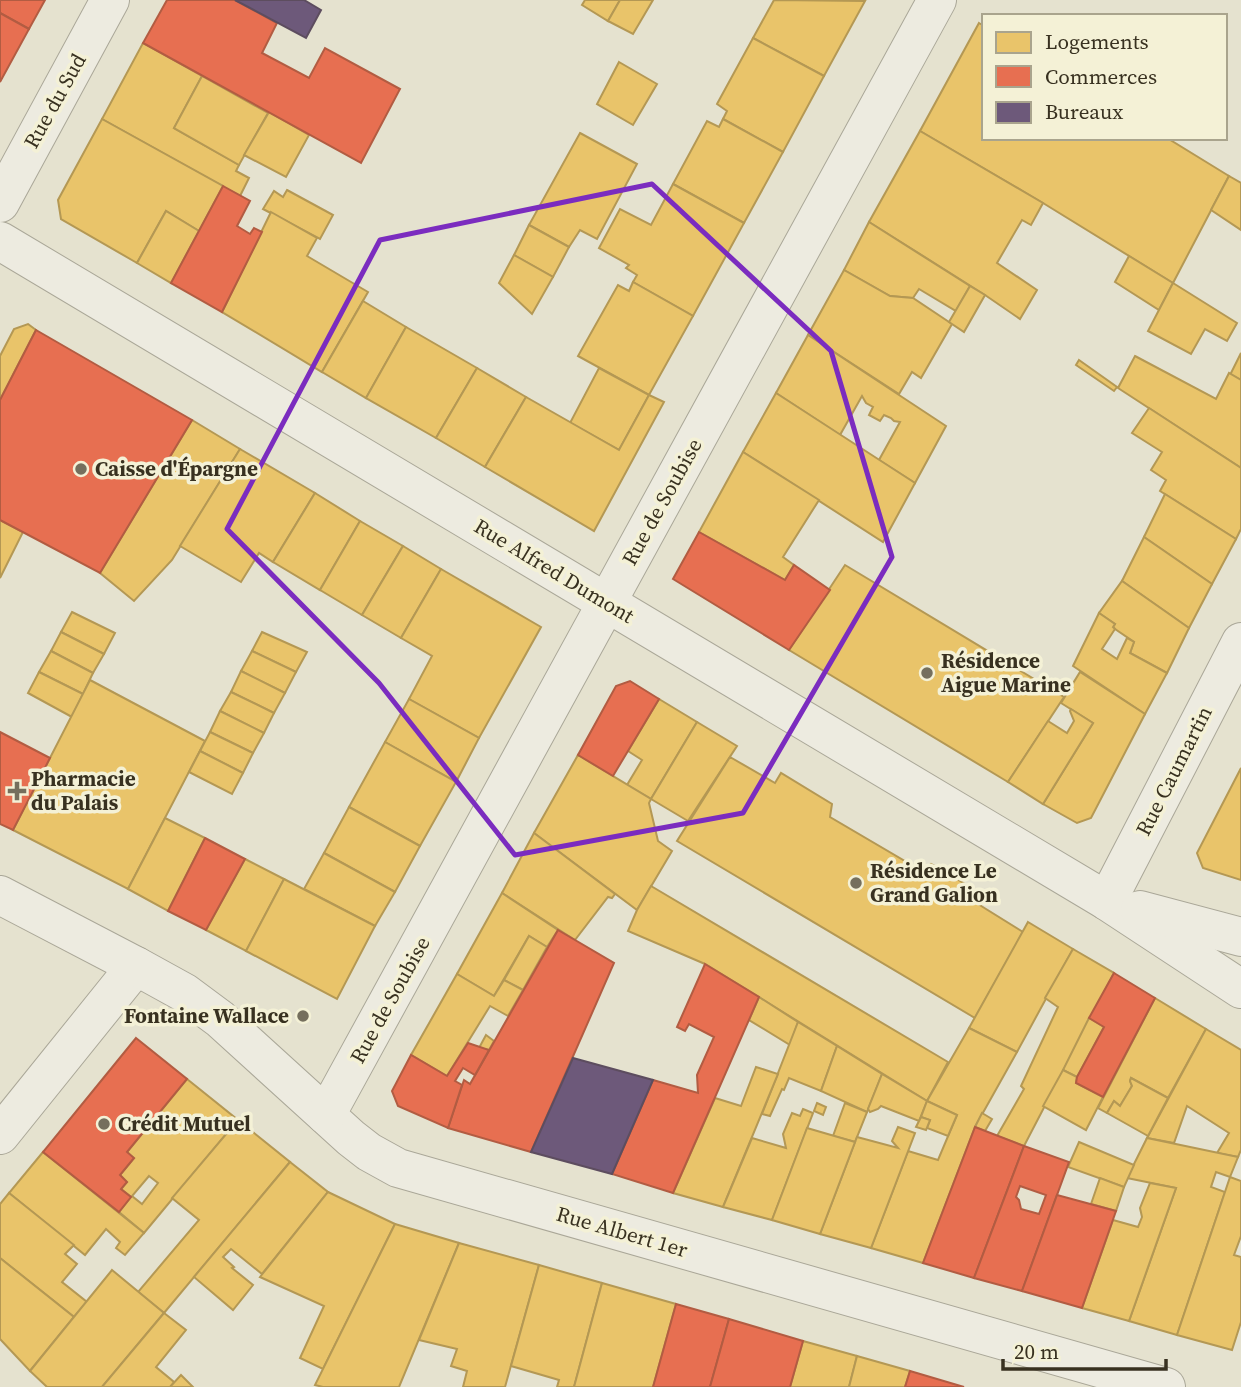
<svg xmlns="http://www.w3.org/2000/svg" width="1241" height="1387" viewBox="0 0 1241 1387" font-family="'Source Serif 4',serif">
<rect width="100%" height="100%" fill="#e5e2cf"/>
<!-- homes -->
<g fill="#e9c46a" stroke="#b49854" stroke-width="2" fill-rule="evenodd">
<path d="M 585,0 L 620,0 L 608,21 L 582,5 Z"/>
<path d="M 620,0 L 653,0 L 633,34 L 608,21 Z"/>
<path d="M 774,0 L 865,1 L 824,76 L 753,38 Z"/>
<path d="M 979,23 L 984,26 L 984,138 L 1167,138 L 1229,176 L 1173,283 L 1043,203 L 920,131 Z"/>
<path d="M 753,38 L 824,76 L 783,152 L 723,119 L 727,111 L 717,104 Z"/>
<path d="M 143,43 L 202,76 L 174,128 L 239,165 L 236,171 L 249,178 L 240,196 L 102,119 Z"/>
<path d="M 619,62 L 657,84 L 633,125 L 597,104 Z"/>
<path d="M 202,76 L 268,113 L 239,165 L 174,128 Z"/>
<path d="M 269,112 L 309,135 L 286,177 L 244,155 Z"/>
<path d="M 102,119 L 223,186 L 199,231 L 166,211 L 137,263 L 61,219 L 58,200 Z"/>
<path d="M 723,119 L 783,152 L 744,223 L 673,184 L 707,121 L 719,127 Z"/>
<path d="M 920,131 L 1043,203 L 1031,225 L 1022,220 L 997,263 L 1037,290 L 1020,319 L 985,295 L 869,222 Z"/>
<path d="M 580,133 L 637,164 L 597,239 L 580,230 L 569,247 L 529,225 Z"/>
<path d="M 1229,176 L 1241,183 L 1241,230 L 1211,210 Z"/>
<path d="M 673,184 L 744,223 L 693,316 L 633,282 L 637,275 L 626,268 L 629,265 L 599,248 L 620,209 L 651,225 Z"/>
<path d="M 287,190 L 333,215 L 320,239 L 263,209 L 274,191 L 283,197 Z"/>
<path d="M 166,211 L 199,231 L 171,283 L 137,263 Z"/>
<path d="M 271,212 L 317,238 L 307,256 L 368,292 L 322,372 L 222,312 Z"/>
<path d="M 869,222 L 970,286 L 956,311 L 919,289 L 913,298 L 890,296 L 844,270 Z"/>
<path d="M 529,225 L 569,247 L 553,277 L 514,255 Z"/>
<path d="M 514,255 L 553,277 L 532,314 L 499,283 Z"/>
<path d="M 1129,256 L 1173,283 L 1159,310 L 1115,282 Z"/>
<path d="M 844,270 L 890,296 L 913,298 L 952,324 L 921,378 L 912,372 L 899,394 L 808,335 Z"/>
<path d="M 633,282 L 693,316 L 649,395 L 578,356 L 618,285 L 629,291 Z"/>
<path d="M 1173,283 L 1237,323 L 1227,341 L 1205,329 L 1191,354 L 1148,331 Z"/>
<path d="M 970,286 L 985,295 L 964,332 L 949,322 Z"/>
<path d="M 363,301 L 406,327 L 366,398 L 322,372 Z"/>
<path d="M 28,324 L 36,330 L 0,400 L 0,356 L 14,329 Z"/>
<path d="M 406,327 L 477,368 L 436,438 L 366,398 Z"/>
<path d="M 808,335 L 946,426 L 915,483 L 879,460 L 900,422 L 894,421 L 891,418 L 884,415 L 880,421 L 869,415 L 873,407 L 866,403 L 862,396 L 840,435 L 776,393 Z"/>
<path d="M 1241,353 L 1241,380 L 1230,375 Z"/>
<path d="M 1135,356 L 1216,399 L 1229,373 L 1241,380 L 1241,468 L 1118,388 Z"/>
<path d="M 1079,360 L 1117,387 L 1114,391 L 1076,365 Z"/>
<path d="M 477,368 L 526,397 L 485,467 L 436,438 Z"/>
<path d="M 599,368 L 649,395 L 619,450 L 570,423 Z"/>
<path d="M 776,393 L 915,483 L 883,542 L 743,452 Z"/>
<path d="M 649,395 L 664,402 L 594,531 L 485,467 L 526,397 L 619,450 Z"/>
<path d="M 1149,408 L 1241,468 L 1241,529 L 1236,539 L 1160,491 L 1166,480 L 1151,470 L 1162,452 L 1132,433 Z"/>
<path d="M 192,420 L 240,449 L 172,560 L 134,601 L 100,573 Z"/>
<path d="M 240,449 L 315,493 L 273,562 L 259,553 L 241,582 L 180,546 Z"/>
<path d="M 743,452 L 819,500 L 783,557 L 794,565 L 785,580 L 699,532 Z"/>
<path d="M 315,493 L 360,521 L 320,590 L 273,562 Z"/>
<path d="M 1165,494 L 1236,539 L 1212,584 L 1144,537 Z"/>
<path d="M 0,520 L 23,532 L 0,578 Z"/>
<path d="M 360,521 L 403,546 L 362,615 L 320,590 Z"/>
<path d="M 1144,537 L 1212,584 L 1189,628 L 1122,581 Z"/>
<path d="M 403,546 L 441,569 L 401,638 L 362,615 Z"/>
<path d="M 845,565 L 1064,697 L 1008,782 L 789,650 Z"/>
<path d="M 441,569 L 541,627 L 479,738 L 409,699 L 432,656 L 401,638 Z"/>
<path d="M 1122,581 L 1189,628 L 1167,673 L 1130,653 L 1134,642 L 1115,629 L 1113,627 L 1115,624 L 1099,613 Z"/>
<path d="M 72,612 L 115,633 L 104,654 L 61,632 Z"/>
<path d="M 1099,613 L 1115,624 L 1113,627 L 1115,629 L 1102,649 L 1117,659 L 1127,638 L 1134,642 L 1130,653 L 1167,673 L 1145,714 L 1073,666 Z"/>
<path d="M 61,632 L 104,654 L 93,673 L 51,651 Z"/>
<path d="M 262,632 L 307,652 L 296,672 L 252,651 Z"/>
<path d="M 51,651 L 93,673 L 83,694 L 39,672 Z"/>
<path d="M 252,651 L 296,672 L 285,693 L 241,671 Z"/>
<path d="M 241,671 L 285,693 L 274,713 L 231,692 Z"/>
<path d="M 39,672 L 83,694 L 72,717 L 28,693 Z"/>
<path d="M 1080,672 L 1145,714 L 1091,818 L 1077,823 L 1043,804 L 1093,723 L 1061,703 Z"/>
<path d="M 90,680 L 205,741 L 128,889 L 13,830 Z"/>
<path d="M 231,692 L 274,713 L 264,733 L 220,711 Z"/>
<path d="M 409,699 L 479,738 L 456,782 L 385,742 Z"/>
<path d="M 659,699 L 697,722 L 651,799 L 627,785 L 642,760 L 628,751 Z"/>
<path d="M 1071,709 L 1093,723 L 1043,804 L 1008,782 L 1048,721 L 1067,733 L 1074,721 L 1070,711 Z"/>
<path d="M 220,711 L 264,733 L 253,753 L 210,732 Z"/>
<path d="M 697,722 L 737,746 L 688,821 L 651,799 Z"/>
<path d="M 210,732 L 253,753 L 243,773 L 200,751 Z"/>
<path d="M 385,742 L 456,782 L 420,846 L 349,807 Z"/>
<path d="M 200,751 L 243,773 L 232,794 L 189,772 Z"/>
<path d="M 578,755 L 651,799 L 649,803 L 658,841 L 672,851 L 637,910 L 534,833 Z"/>
<path d="M 730,757 L 775,783 L 781,773 L 832,804 L 830,817 L 922,871 L 931,864 L 984,895 L 978,904 L 1023,932 L 975,1018 L 677,841 Z"/>
<path d="M 1241,768 L 1241,880 L 1203,868 L 1197,853 Z"/>
<path d="M 349,807 L 420,846 L 395,892 L 324,853 Z"/>
<path d="M 165,818 L 205,838 L 168,911 L 128,889 Z"/>
<path d="M 534,833 L 615,894 L 612,898 L 608,897 L 575,940 L 502,893 Z"/>
<path d="M 324,853 L 395,892 L 375,926 L 304,889 Z"/>
<path d="M 245,859 L 284,879 L 246,951 L 206,930 Z"/>
<path d="M 284,879 L 375,926 L 337,999 L 246,951 Z"/>
<path d="M 651,886 L 948,1062 L 927,1101 L 705,964 L 628,931 L 637,910 Z"/>
<path d="M 502,893 L 558,930 L 547,947 L 529,936 L 494,996 L 457,974 Z"/>
<path d="M 1028,922 L 1073,949 L 1017,1052 L 969,1028 Z"/>
<path d="M 529,936 L 547,947 L 523,990 L 504,980 Z"/>
<path d="M 1073,949 L 1114,973 L 1024,1146 L 997,1136 L 1024,1089 L 1021,1086 L 1058,1007 L 1045,998 Z"/>
<path d="M 457,974 L 494,996 L 504,980 L 523,990 L 508,1016 L 490,1006 L 447,1076 L 411,1055 Z"/>
<path d="M 759,997 L 798,1022 L 790,1045 L 749,1020 Z"/>
<path d="M 1155,998 L 1206,1029 L 1168,1098 L 1131,1078 L 1130,1081 L 1132,1086 L 1120,1106 L 1114,1101 L 1107,1113 L 1098,1108 Z"/>
<path d="M 1089,1018 L 1104,1027 L 1077,1077 L 1063,1070 Z"/>
<path d="M 798,1022 L 837,1046 L 821,1091 L 789,1078 L 784,1090 L 782,1089 L 770,1116 L 762,1114 Z"/>
<path d="M 969,1028 L 1017,1052 L 975,1127 L 923,1263 L 871,1248 L 908,1151 L 938,1160 L 957,1115 L 927,1101 Z"/>
<path d="M 1206,1029 L 1241,1050 L 1241,1150 L 1238,1157 L 1217,1153 L 1229,1133 L 1187,1106 L 1174,1143 L 1147,1138 Z"/>
<path d="M 486,1035 L 494,1041 L 489,1050 L 479,1048 Z"/>
<path d="M 837,1046 L 882,1074 L 867,1112 L 821,1091 Z"/>
<path d="M 756,1067 L 778,1074 L 723,1207 L 673,1193 L 715,1098 L 741,1106 Z"/>
<path d="M 1063,1070 L 1077,1077 L 1076,1083 L 1103,1097 L 1086,1130 L 1043,1106 Z"/>
<path d="M 882,1074 L 927,1101 L 919,1121 L 881,1106 L 878,1109 L 870,1112 L 868,1109 Z"/>
<path d="M 1131,1078 L 1168,1098 L 1148,1136 L 1107,1113 L 1114,1101 L 1120,1106 L 1132,1086 L 1130,1081 Z"/>
<path d="M 187,1079 L 238,1120 L 144,1233 L 119,1212 L 131,1197 L 121,1189 L 127,1182 L 120,1175 L 134,1158 L 127,1152 ZM 149,1176 L 158,1183 L 142,1204 L 132,1196 Z"/>
<path d="M 927,1101 L 957,1115 L 948,1136 L 927,1128 L 930,1120 L 921,1117 Z"/>
<path d="M 817,1103 L 826,1107 L 823,1115 L 814,1111 Z"/>
<path d="M 845,1103 L 867,1112 L 855,1142 L 833,1136 Z"/>
<path d="M 803,1109 L 813,1113 L 772,1220 L 723,1207 L 752,1138 L 786,1148 L 783,1134 L 792,1113 L 800,1116 Z"/>
<path d="M 982,1113 L 992,1119 L 985,1131 L 975,1127 Z"/>
<path d="M 921,1117 L 930,1120 L 926,1130 L 916,1127 Z"/>
<path d="M 238,1120 L 290,1162 L 164,1313 L 138,1292 L 199,1220 L 172,1198 Z"/>
<path d="M 898,1127 L 915,1133 L 871,1248 L 820,1234 L 857,1137 L 898,1148 L 892,1141 Z"/>
<path d="M 807,1128 L 855,1142 L 820,1234 L 772,1220 Z"/>
<path d="M 1147,1138 L 1238,1157 L 1230,1177 L 1216,1172 L 1211,1187 L 1225,1192 L 1177,1335 L 1129,1321 L 1176,1188 L 1127,1178 Z"/>
<path d="M 1079,1142 L 1134,1165 L 1124,1187 L 1068,1167 Z"/>
<path d="M 43,1152 L 144,1233 L 125,1255 L 116,1248 L 120,1242 L 106,1229 L 85,1255 L 9,1193 Z"/>
<path d="M 290,1162 L 328,1192 L 262,1274 L 231,1249 L 223,1257 L 234,1267 L 232,1268 L 253,1285 L 233,1310 L 194,1277 Z"/>
<path d="M 1230,1177 L 1241,1181 L 1241,1236 L 1234,1255 L 1241,1257 L 1241,1322 L 1232,1350 L 1177,1335 Z"/>
<path d="M 1100,1178 L 1124,1187 L 1116,1211 L 1091,1204 Z"/>
<path d="M 1150,1183 L 1176,1188 L 1129,1321 L 1082,1308 L 1113,1220 L 1138,1227 L 1142,1217 L 1140,1208 Z"/>
<path d="M 328,1192 L 395,1224 L 323,1369 L 300,1358 L 324,1306 L 260,1277 Z"/>
<path d="M 9,1193 L 74,1245 L 65,1254 L 77,1264 L 62,1282 L 87,1302 L 74,1317 L 0,1258 L 0,1204 Z"/>
<path d="M 395,1224 L 459,1243 L 399,1387 L 323,1387 L 315,1385 Z"/>
<path d="M 459,1243 L 539,1265 L 505,1387 L 463,1387 L 467,1371 L 451,1366 L 457,1349 L 419,1340 Z"/>
<path d="M 0,1258 L 74,1317 L 30,1371 L 0,1339 Z"/>
<path d="M 539,1265 L 602,1283 L 574,1387 L 557,1387 L 559,1380 L 511,1366 Z"/>
<path d="M 112,1270 L 164,1313 L 102,1387 L 47,1387 L 30,1371 Z"/>
<path d="M 602,1283 L 676,1304 L 653,1387 L 574,1387 Z"/>
<path d="M 164,1313 L 186,1330 L 156,1367 L 174,1382 L 170,1387 L 102,1387 Z"/>
<path d="M 803,1341 L 857,1356 L 849,1387 L 790,1387 Z"/>
<path d="M 857,1356 L 910,1371 L 905,1387 L 849,1387 Z"/>
<path d="M 181,1375 L 193,1387 L 170,1387 Z"/>
</g>
<!-- shops -->
<g fill="#e76f51" stroke="#b25c42" stroke-width="2" fill-rule="evenodd">
<path d="M 0,0 L 45,0 L 29,29 L 0,13 Z"/>
<path d="M 167,0 L 235,0 L 277,23 L 262,53 L 309,78 L 325,48 L 400,89 L 361,163 L 143,43 Z"/>
<path d="M 0,13 L 29,29 L 0,82 Z"/>
<path d="M 223,186 L 250,201 L 237,226 L 250,234 L 254,228 L 262,232 L 222,312 L 171,283 Z"/>
<path d="M 36,330 L 192,420 L 100,573 L 0,520 L 0,400 Z"/>
<path d="M 699,532 L 785,580 L 794,565 L 830,590 L 789,650 L 673,579 Z"/>
<path d="M 630,681 L 659,699 L 613,776 L 578,755 L 616,686 Z"/>
<path d="M 0,732 L 50,758 L 13,830 L 0,824 Z"/>
<path d="M 205,838 L 245,859 L 206,930 L 168,911 Z"/>
<path d="M 558,930 L 614,963 L 531,1152 L 448,1128 L 464,1080 L 470,1084 Z"/>
<path d="M 705,964 L 759,997 L 673,1193 L 612,1174 L 653,1080 L 698,1093 L 697,1075 L 714,1037 L 689,1024 L 685,1031 L 677,1027 Z"/>
<path d="M 1114,973 L 1155,998 L 1103,1097 L 1076,1083 L 1077,1077 L 1104,1027 L 1089,1018 Z"/>
<path d="M 136,1038 L 187,1079 L 127,1152 L 134,1158 L 120,1175 L 127,1182 L 121,1189 L 131,1197 L 119,1212 L 43,1152 Z"/>
<path d="M 468,1043 L 489,1050 L 475,1075 L 463,1068 L 455,1081 L 462,1085 L 448,1128 L 398,1106 L 392,1091 L 411,1055 L 447,1076 Z"/>
<path d="M 975,1127 L 1024,1146 L 974,1278 L 923,1263 Z"/>
<path d="M 1024,1146 L 1069,1162 L 1022,1291 L 974,1278 ZM 1020,1186 L 1046,1195 L 1039,1214 L 1021,1209 L 1019,1200 L 1016,1197 Z"/>
<path d="M 1057,1195 L 1116,1211 L 1082,1308 L 1022,1291 Z"/>
<path d="M 676,1304 L 729,1319 L 710,1387 L 653,1387 Z"/>
<path d="M 729,1319 L 803,1341 L 790,1387 L 710,1387 Z"/>
<path d="M 910,1371 L 964,1387 L 905,1387 Z"/>
</g>
<!-- offices -->
<g fill="#6d597a" stroke="#5d4d5f" stroke-width="2">
<path d="M 235,0 L 304,0 L 321,10 L 306,38 Z"/>
<path d="M 573,1058 L 653,1080 L 612,1174 L 531,1152 Z"/>
</g>
<g fill="none" stroke-linecap="round" stroke-linejoin="round">
<defs>
<path id="pedestrian" d="M 0,1135 L 136,966"/>
<g id="minor">
<path d="M 0,203 L 110,0"/>
<path d="M 0,241 L 1107,901 L 1241,989"/>
<path d="M 0,895 L 136,966 L 185,993 L 220,1019 L 351,1138 L 369,1152 L 398,1168 L 1166,1387"/>
<path d="M 1107,901 L 1241,642"/>
<path d="M 1140,910 L 1241,937"/>
<path d="M 326,1115 L 937,0"/>
</g>
</defs>
<!-- pedestrian casing -->
<use href="#pedestrian" stroke="#aaa798" stroke-width="40"/>
<!-- minor casing -->
<use href="#minor" stroke="#aaa798" stroke-width="40"/>
<!-- pedestrian -->
<use href="#pedestrian" stroke="#edebe0" stroke-width="38"/>
<!-- minor -->
<use href="#minor" stroke="#edebe0" stroke-width="38"/>
</g>
<!-- marked area -->
<path fill="none" stroke="#7b2cbf" stroke-width="5" stroke-linejoin="round" d="M 652,184 L 831,351 L 892,557 L 743,813 L 515,855 L 379,683 L 227,529 L 380,240 Z"/>
<!-- markers -->
<g fill="#756f5d" stroke="#f4f1d6" stroke-width="2.5">
<circle cx="81" cy="469" r="7"/>
<circle cx="927" cy="673" r="7"/>
<path d="M13.5 780.5h7v7h7v7h-7v7h-7v-7h-7v-7h7z"/>
<circle cx="856" cy="883" r="7"/>
<circle cx="303" cy="1016" r="7"/>
<circle cx="104" cy="1124" r="7"/>
</g>
<g text-anchor="middle" stroke-width="7" stroke-linejoin="round" paint-order="stroke">
<!-- street labels -->
<g font-size="21" fill="#383120" stroke="#f4f1d6">
<text transform="translate(55 101) rotate(-61)" y="7">Rue du Sud</text>
<text transform="translate(662 502) rotate(-61)" y="7">Rue de Soubise</text>
<text transform="translate(554 571) rotate(31)" y="7">Rue Alfred Dumont</text>
<text transform="translate(1174 771) rotate(-63)" y="7">Rue Caumartin</text>
<text transform="translate(390 1000) rotate(-61)" y="7">Rue de Soubise</text>
<text transform="translate(622 1232) rotate(16)" y="7">Rue Albert 1er</text>
</g>
<!-- poi labels -->
<g font-size="21" font-weight="bold" fill="#383120" stroke="#f4f1d6" text-anchor="start">
<text x="95" y="476">Caisse d'Épargne</text>
<text x="941" y="668">Résidence<tspan x="941" dy="24">Aigue Marine</tspan></text>
<text x="31" y="786">Pharmacie<tspan x="31" dy="24">du Palais</tspan></text>
<text x="870" y="878">Résidence Le<tspan x="870" dy="24">Grand Galion</tspan></text>
<text x="289" y="1023" text-anchor="end">Fontaine Wallace</text>
<text x="118" y="1131">Crédit Mutuel</text>
</g>
</g>
<!-- legend -->
<rect x="982" y="14" width="245" height="126" fill="#f4f1d6" stroke="#a9a48d" stroke-width="2"/>
<rect x="996" y="32" width="35" height="21" fill="#e9c46a" stroke="#a9a48d" stroke-width="2"/>
<text x="1045" y="49" font-size="21" fill="#383120">Logements</text>
<rect x="996" y="66" width="35" height="21" fill="#e76f51" stroke="#a9a48d" stroke-width="2"/>
<text x="1045" y="84" font-size="21" fill="#383120">Commerces</text>
<rect x="996" y="102" width="35" height="21" fill="#6d597a" stroke="#a9a48d" stroke-width="2"/>
<text x="1045" y="119" font-size="21" fill="#383120">Bureaux</text>
<!-- scale -->
<path d="M1003 1359v10h163v-10" fill="none" stroke="#383120" stroke-width="3.5"/>
<text x="1014" y="1359" font-size="21" fill="#383120" stroke="#f4f1d6" stroke-width="5" paint-order="stroke">20 m</text>
</svg>
